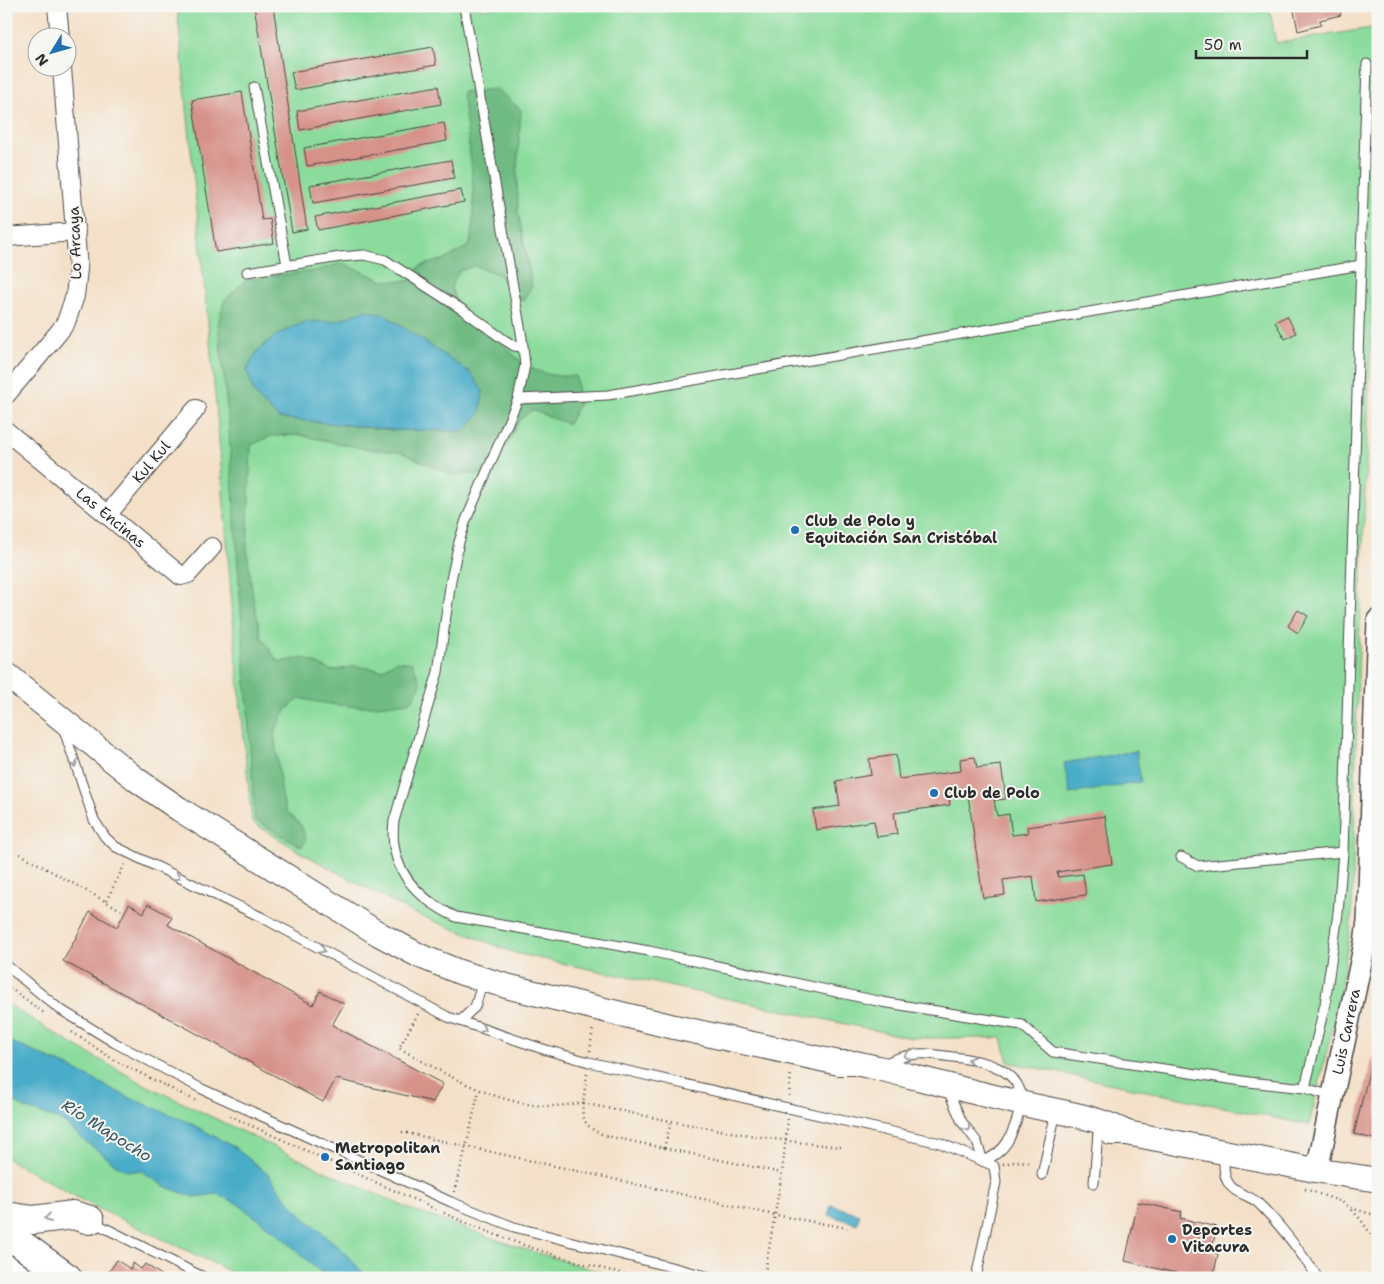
<svg xmlns="http://www.w3.org/2000/svg" width="1384" height="1284" viewBox="0 0 1384 1284" font-family="'Shantell Sans',sans-serif">
<rect width="100%" height="100%" fill="#f6f6f2"/>
<filter id="ink" filterUnits="userSpaceOnUse"><feTurbulence type="fractalNoise" baseFrequency=".02" numOctaves="2"/><feDisplacementMap in="SourceGraphic" scale="10" xChannelSelector="R" yChannelSelector="G"/><feConvolveMatrix kernelMatrix="1 2 1 2 8 2 1 2 1" color-interpolation-filters="sRGB"/></filter>
<filter id="wash" filterUnits="userSpaceOnUse"><feTurbulence type="fractalNoise" baseFrequency=".0096" numOctaves="4" result="noise"/><feDisplacementMap in="SourceGraphic" scale="20" xChannelSelector="R" yChannelSelector="G"/><feGaussianBlur stdDeviation="1.12" result="paint"/><feColorMatrix in="noise" values="0 0 0 0 0 0 0 0 0 0 0 0 0 0 0 0 0 1.4 0 .05"/><feComposite in="paint" operator="in"/></filter>
<g filter="url(#wash)">
<rect width="100%" height="100%" fill="#f4e0c8"/>
<!-- green -->
<g fill="#8adb9c" stroke="#5a8364">
<path d="M 177,6 L 480,6 L 481,9 L 502,6 L 1269,6 L 1276,43 L 1378,27 L 1378,92 L 1371,336 L 1357,701 L 1352,915 L 1345,964 L 1337,1010 L 1309,1125 L 1008,1062 L 1002,1038 L 911,1038 L 515,953 L 413,913 L 300,852 L 252,822 L 235,645 L 217,415 Z"/>
<path d="M 6,1003 L 75,1046 L 144,1084 L 309,1164 L 412,1210 L 518,1247 L 597,1271 L 626,1278 L 244,1278 L 89,1204 L 6,1158 Z"/>
</g>
<!-- forest -->
<path fill="#6fbb84" stroke="#4d7358" fill-rule="evenodd" d="M 497,89 L 521,110 L 517,170 L 518,211 L 532,286 L 523,301 L 510,290 L 498,274 L 475,266 L 459,271 L 451,286 C 461,322 468,320 496,339 C 503,344 509,352 516,357 C 536,374 551,377 576,376 L 579,404 L 568,424 L 532,410 L 519,420 L 508,443 L 487,474 L 451,474 L 400,452 L 366,449 L 300,435 L 272,436 L 251,445 L 247,550 L 253,597 L 261,636 L 278,662 L 304,658 L 332,671 L 355,666 L 382,670 L 396,661 L 412,663 L 421,684 L 412,701 C 371,709 340,708 300,698 L 286,710 L 274,733 L 282,796 L 286,811 L 301,825 L 306,840 L 302,847 L 255,820 L 228,416 L 218,324 L 224,301 L 247,279 L 315,271 L 342,263 L 384,281 L 410,281 L 420,266 L 446,259 L 470,245 C 479,194 468,143 462,92 ZM 365,310 L 385,315 L 471,373 L 465,431 L 394,430 L 278,418 L 254,393 L 247,370 L 258,350 L 278,334 L 305,323 L 337,321 Z"/>
<!-- water -->
<g fill="#48acc8" stroke="#3a6c7a">
<path d="M 365,310 L 385,315 L 471,373 L 483,391 L 480,413 L 465,431 L 394,430 L 278,418 L 254,393 L 247,370 L 258,350 L 278,334 L 305,322 L 337,321 Z"/>
<path d="M 1136,751 L 1141,782 L 1070,794 L 1064,763 Z"/>
<path d="M 6,1040 L 69,1067 L 128,1097 L 188,1122 L 234,1147 L 268,1174 L 286,1198 L 304,1217 L 342,1250 L 368,1278 L 327,1278 L 278,1234 L 238,1204 L 217,1194 L 194,1197 L 166,1187 L 141,1171 L 128,1171 L 116,1165 L 99,1151 L 86,1142 L 66,1124 L 57,1119 L 27,1109 L 6,1098 Z"/>
<path d="M 831,1205 L 860,1214 L 857,1224 L 828,1215 Z"/>
</g>
<g id="blocks">
<!-- building -->
<g fill="#d69189">
<path d="M 254,6 L 273,6 L 307,229 L 292,232 Z"/>
<path d="M 1293,6 L 1339,6 L 1341,15 L 1320,20 L 1321,25 L 1298,31 Z"/>
<path d="M 433,47 L 436,65 L 295,90 L 291,72 Z"/>
<path d="M 438,86 L 441,104 L 300,130 L 297,111 Z"/>
<path d="M 242,92 L 262,220 L 270,219 L 274,243 L 216,252 L 192,100 Z"/>
<path d="M 444,123 L 447,141 L 307,166 L 304,148 Z"/>
<path d="M 451,160 L 454,178 L 313,203 L 310,185 Z"/>
<path d="M 461,190 L 464,202 L 318,230 L 315,217 Z"/>
<path d="M 1287,316 L 1296,333 L 1285,339 L 1275,322 Z"/>
<path d="M 1298,610 L 1308,616 L 1298,633 L 1288,626 Z"/>
<path d="M 896,755 L 899,779 L 961,771 L 960,759 L 975,757 L 977,768 L 1001,765 L 1006,799 L 994,800 L 997,816 L 1009,814 L 1012,835 L 1028,833 L 1027,827 L 1105,816 L 1112,864 L 1057,872 L 1058,877 L 1083,874 L 1086,895 L 1036,902 L 1033,876 L 1003,880 L 1005,895 L 983,898 L 968,795 L 949,798 L 950,805 L 894,813 L 897,834 L 877,837 L 874,821 L 816,830 L 813,810 L 840,806 L 836,781 L 871,775 L 869,759 Z"/>
<path d="M 129,904 L 144,913 L 148,904 L 172,917 L 168,925 L 313,1005 L 320,991 L 344,1004 L 332,1025 L 443,1084 L 433,1102 L 336,1079 L 323,1102 L 63,961 L 90,912 L 117,927 Z"/>
<path d="M 1373,1055 L 1378,1056 L 1378,1140 L 1354,1134 Z"/>
<path d="M 1138,1202 L 1182,1212 L 1180,1218 L 1217,1227 L 1211,1252 L 1218,1254 L 1213,1278 L 1175,1278 L 1176,1273 L 1125,1261 Z"/>
<path d="M 117,1260 L 130,1269 L 133,1263 L 141,1269 L 145,1264 L 166,1278 L 109,1278 L 106,1276 Z"/>
</g>
</g>
</g>
<g filter="url(#ink)">
<use href="#blocks" fill-opacity="0" stroke="#494643" stroke-width="1"/>
<g fill="none" stroke-linecap="round" stroke-linejoin="round">
<defs>
<g id="service">
<path d="M 464,6 L 522,338 L 525,365 L 518,399 L 466,520 L 459,542 L 451,580 L 438,672 L 394,821 C 388,868 416,898 456,917 L 649,951 L 882,1002 L 1022,1025 L 1053,1052 L 1249,1082 L 1305,1088 L 1332,1096"/>
<path d="M 254,87 L 287,265"/>
<path d="M 247,272 L 340,257 L 364,255 L 385,260 L 466,312 L 503,339 L 514,346 L 523,347"/>
<path d="M 518,399 L 608,395 L 1361,265"/>
<path d="M 63,727 L 94,820 L 105,837 L 116,847 L 261,917 L 448,1017 L 543,1049 L 589,1062 L 940,1143 L 994,1166 L 996,1182 L 976,1278"/>
<path d="M 1181,857 L 1198,866 L 1343,852"/>
<path d="M 6,965 L 58,1008 L 115,1043 L 202,1089 L 451,1202 L 514,1227 L 714,1278"/>
<path d="M 460,1021 L 475,1007 L 483,980"/>
<path d="M 884,1064 C 894,1059 906,1055 918,1054 C 926,1053 936,1055 945,1056 C 973,1059 1019,1064 1022,1100"/>
<path d="M 1305,1088 L 1325,1004 L 1338,913 L 1343,852 L 1367,64"/>
<path d="M 950,1095 L 962,1122 L 977,1142 L 983,1161"/>
<path d="M 1224,1154 C 1224,1164 1223,1176 1229,1184 C 1235,1194 1250,1195 1258,1203 C 1281,1225 1300,1251 1318,1278"/>
<path d="M 983,1161 C 1007,1152 1012,1135 1019,1113"/>
<path d="M 1042,1175 L 1054,1121"/>
<path d="M 1094,1183 L 1098,1132"/>
<path d="M 91,1221 L 205,1278"/>
</g>
<g id="minor">
<path d="M 57,6 L 60,38"/>
<path d="M 6,237 L 76,232"/>
<path d="M 6,395 L 59,332 L 66,322 L 75,296 L 78,269 L 62,68"/>
<path id="s1" d="M 6,431 L 181,576 L 188,574 L 212,547"/>
<path id="s2" d="M 107,515 L 196,409"/>
</g>
<g id="tertiary">
<path id="s3" d="M 1315,1170 L 1320,1156 L 1365,943 L 1368,921 L 1378,620"/>
</g>
<g id="secondary">
<path d="M 6,674 L 137,780 L 179,809 L 379,934 L 420,956 L 462,973 L 510,987 L 670,1026 L 839,1063 L 855,1063 L 878,1068 C 926,1080 975,1093 1024,1104 C 1058,1112 1096,1116 1127,1133"/>
<path d="M 1111,1133 L 1127,1133 L 1315,1170 L 1378,1180"/>
</g>
<g id="motorway">
<path d="M 6,1216 L 33,1220 L 73,1215 L 90,1220"/>
<path d="M 6,1233 L 68,1278"/>
<path d="M 6,1269 L 18,1278"/>
</g>
</defs>
<!-- service casing -->
<use href="#service" stroke="#494643" stroke-width="11"/>
<!-- minor casing -->
<use href="#minor" stroke="#494643" stroke-width="20"/>
<!-- tertiary casing -->
<use href="#tertiary" stroke="#494643" stroke-width="24"/>
<!-- secondary casing -->
<use href="#secondary" stroke="#494643" stroke-width="26"/>
<!-- motorway casing -->
<use href="#motorway" stroke="#494643" stroke-width="30"/>
<!-- path -->
<g stroke="#494643" stroke-width="2.5" stroke-dasharray="1 4" stroke-linecap="butt">
<path d="M 20,854 L 121,910"/>
<path d="M 106,901 L 125,864"/>
<path d="M 6,985 L 44,1013"/>
<path d="M 418,1014 L 399,1048 C 443,1073 500,1107 552,1106 C 562,1106 573,1104 583,1103 C 580,1123 590,1130 607,1136 L 782,1173"/>
<path d="M 72,1032 L 114,1060 L 198,1102"/>
<path d="M 590,1051 L 593,1027"/>
<path d="M 587,1074 L 583,1103 C 669,1121 755,1139 842,1147"/>
<path d="M 789,1096 L 791,1071"/>
<path d="M 230,1116 L 437,1210"/>
<path d="M 402,1132 L 775,1215 L 847,1228"/>
<path d="M 664,1148 L 671,1122"/>
<path d="M 1003,1164 L 1019,1161 L 1032,1163"/>
<path d="M 1305,1189 L 1342,1202 L 1351,1208 L 1378,1216"/>
<path d="M 454,1192 L 466,1147 L 479,1090"/>
<path d="M 1352,1210 L 1361,1220 L 1378,1245"/>
<path d="M 444,1213 C 507,1242 574,1263 642,1278"/>
<path d="M 764,1278 L 782,1173 L 788,1119"/>
</g>
<!-- service -->
<use href="#service" stroke="#fff" stroke-width="9"/>
<!-- minor -->
<use href="#minor" stroke="#fff" stroke-width="18"/>
<!-- tertiary -->
<use href="#tertiary" stroke="#fff" stroke-width="21"/>
<!-- secondary -->
<use href="#secondary" stroke="#fff" stroke-width="24"/>
<!-- motorway -->
<use href="#motorway" stroke="#fff" stroke-width="28"/>
</g>
<!-- one-way arrows -->
<defs><path id="oneway-chevron" d="M-2-3.5L2.5 0L-2 3.5" fill="none" stroke-width="1.6" stroke-linecap="round" stroke-linejoin="round" transform="scale(1.25)"/></defs>
<g stroke="#a0a0a0">
<use href="#oneway-chevron" transform="translate(74 764) rotate(71)"/>
<use href="#oneway-chevron" transform="translate(177 877) rotate(26)"/>
<use href="#oneway-chevron" transform="translate(322 950) rotate(28)"/>
<use href="#oneway-chevron" transform="translate(483 1029) rotate(18)"/>
<use href="#oneway-chevron" transform="translate(907 1056) rotate(167)"/>
<use href="#oneway-chevron" transform="translate(971 1060) rotate(-167)"/>
<use href="#oneway-chevron" transform="translate(967 1128) rotate(56)"/>
<use href="#oneway-chevron" transform="translate(48 1218) rotate(173)"/>
</g>
</g>
<!-- markers -->
<g fill="#1f6fb2" stroke="#f6f6f2" stroke-width="2">
<circle cx="795" cy="530" r="5"/>
<circle cx="934" cy="793" r="5"/>
<circle cx="325" cy="1157" r="5"/>
<circle cx="1172" cy="1239" r="5"/>
</g>
<g text-anchor="middle" stroke-width="4" stroke-linejoin="round" paint-order="stroke">
<!-- street labels -->
<g font-size="15" fill="#2b2b2b" stroke="#f6f6f2">
<text transform="translate(75 243) rotate(-92)" y="5">Lo Arcaya</text>
<text dy="5" stroke="none"><textPath href="#s2" startOffset="69">Kul Kul</textPath></text>
<text dy="5" stroke="none"><textPath href="#s1" startOffset="136">Las Encinas</textPath></text>
<text dy="5" stroke="none"><textPath href="#s3" startOffset="142">Luis Carrera</textPath></text>
</g>
<!-- poi labels -->
<g font-size="15" font-weight="bold" fill="#2b2b2b" stroke="#f6f6f2" text-anchor="start">
<text x="805" y="526">Club de Polo y<tspan x="805" dy="17">Equitación San Cristóbal</tspan></text>
<text x="944" y="798">Club de Polo</text>
<text x="335" y="1153">Metropolitan<tspan x="335" dy="17">Santiago</tspan></text>
<text x="1182" y="1235">Deportes<tspan x="1182" dy="17">Vitacura</tspan></text>
</g>
<!-- water labels -->
<g font-size="16" font-style="italic" fill="#355862" stroke="#f6f6f2">
<text transform="translate(107 1130) rotate(32)" y="6">Río Mapocho</text>
</g>
</g>
<!-- margin -->
<rect width="1384" height="1284" fill="none" stroke="#f6f6f2" stroke-width="25"/>
<!-- north arrow -->
<g transform="translate(52 52) rotate(233)"><circle r="24" fill="#f6f6f2" stroke="#a5a5a2"/>
<path d="M0-4L9 19L0 12L-9 19Z" fill="#1f6fb2"/>
<text y="-8" font-size="14" font-weight="bold" text-anchor="middle" fill="#2b2b2b">N</text>
</g>
<!-- scale -->
<path d="M1196 50v8h111v-8" fill="none" stroke="#2b2b2b" stroke-width="2.5"/>
<text x="1204" y="50" font-size="15" fill="#2b2b2b" stroke="#f6f6f2" stroke-width="4" paint-order="stroke">50 m</text>
</svg>
